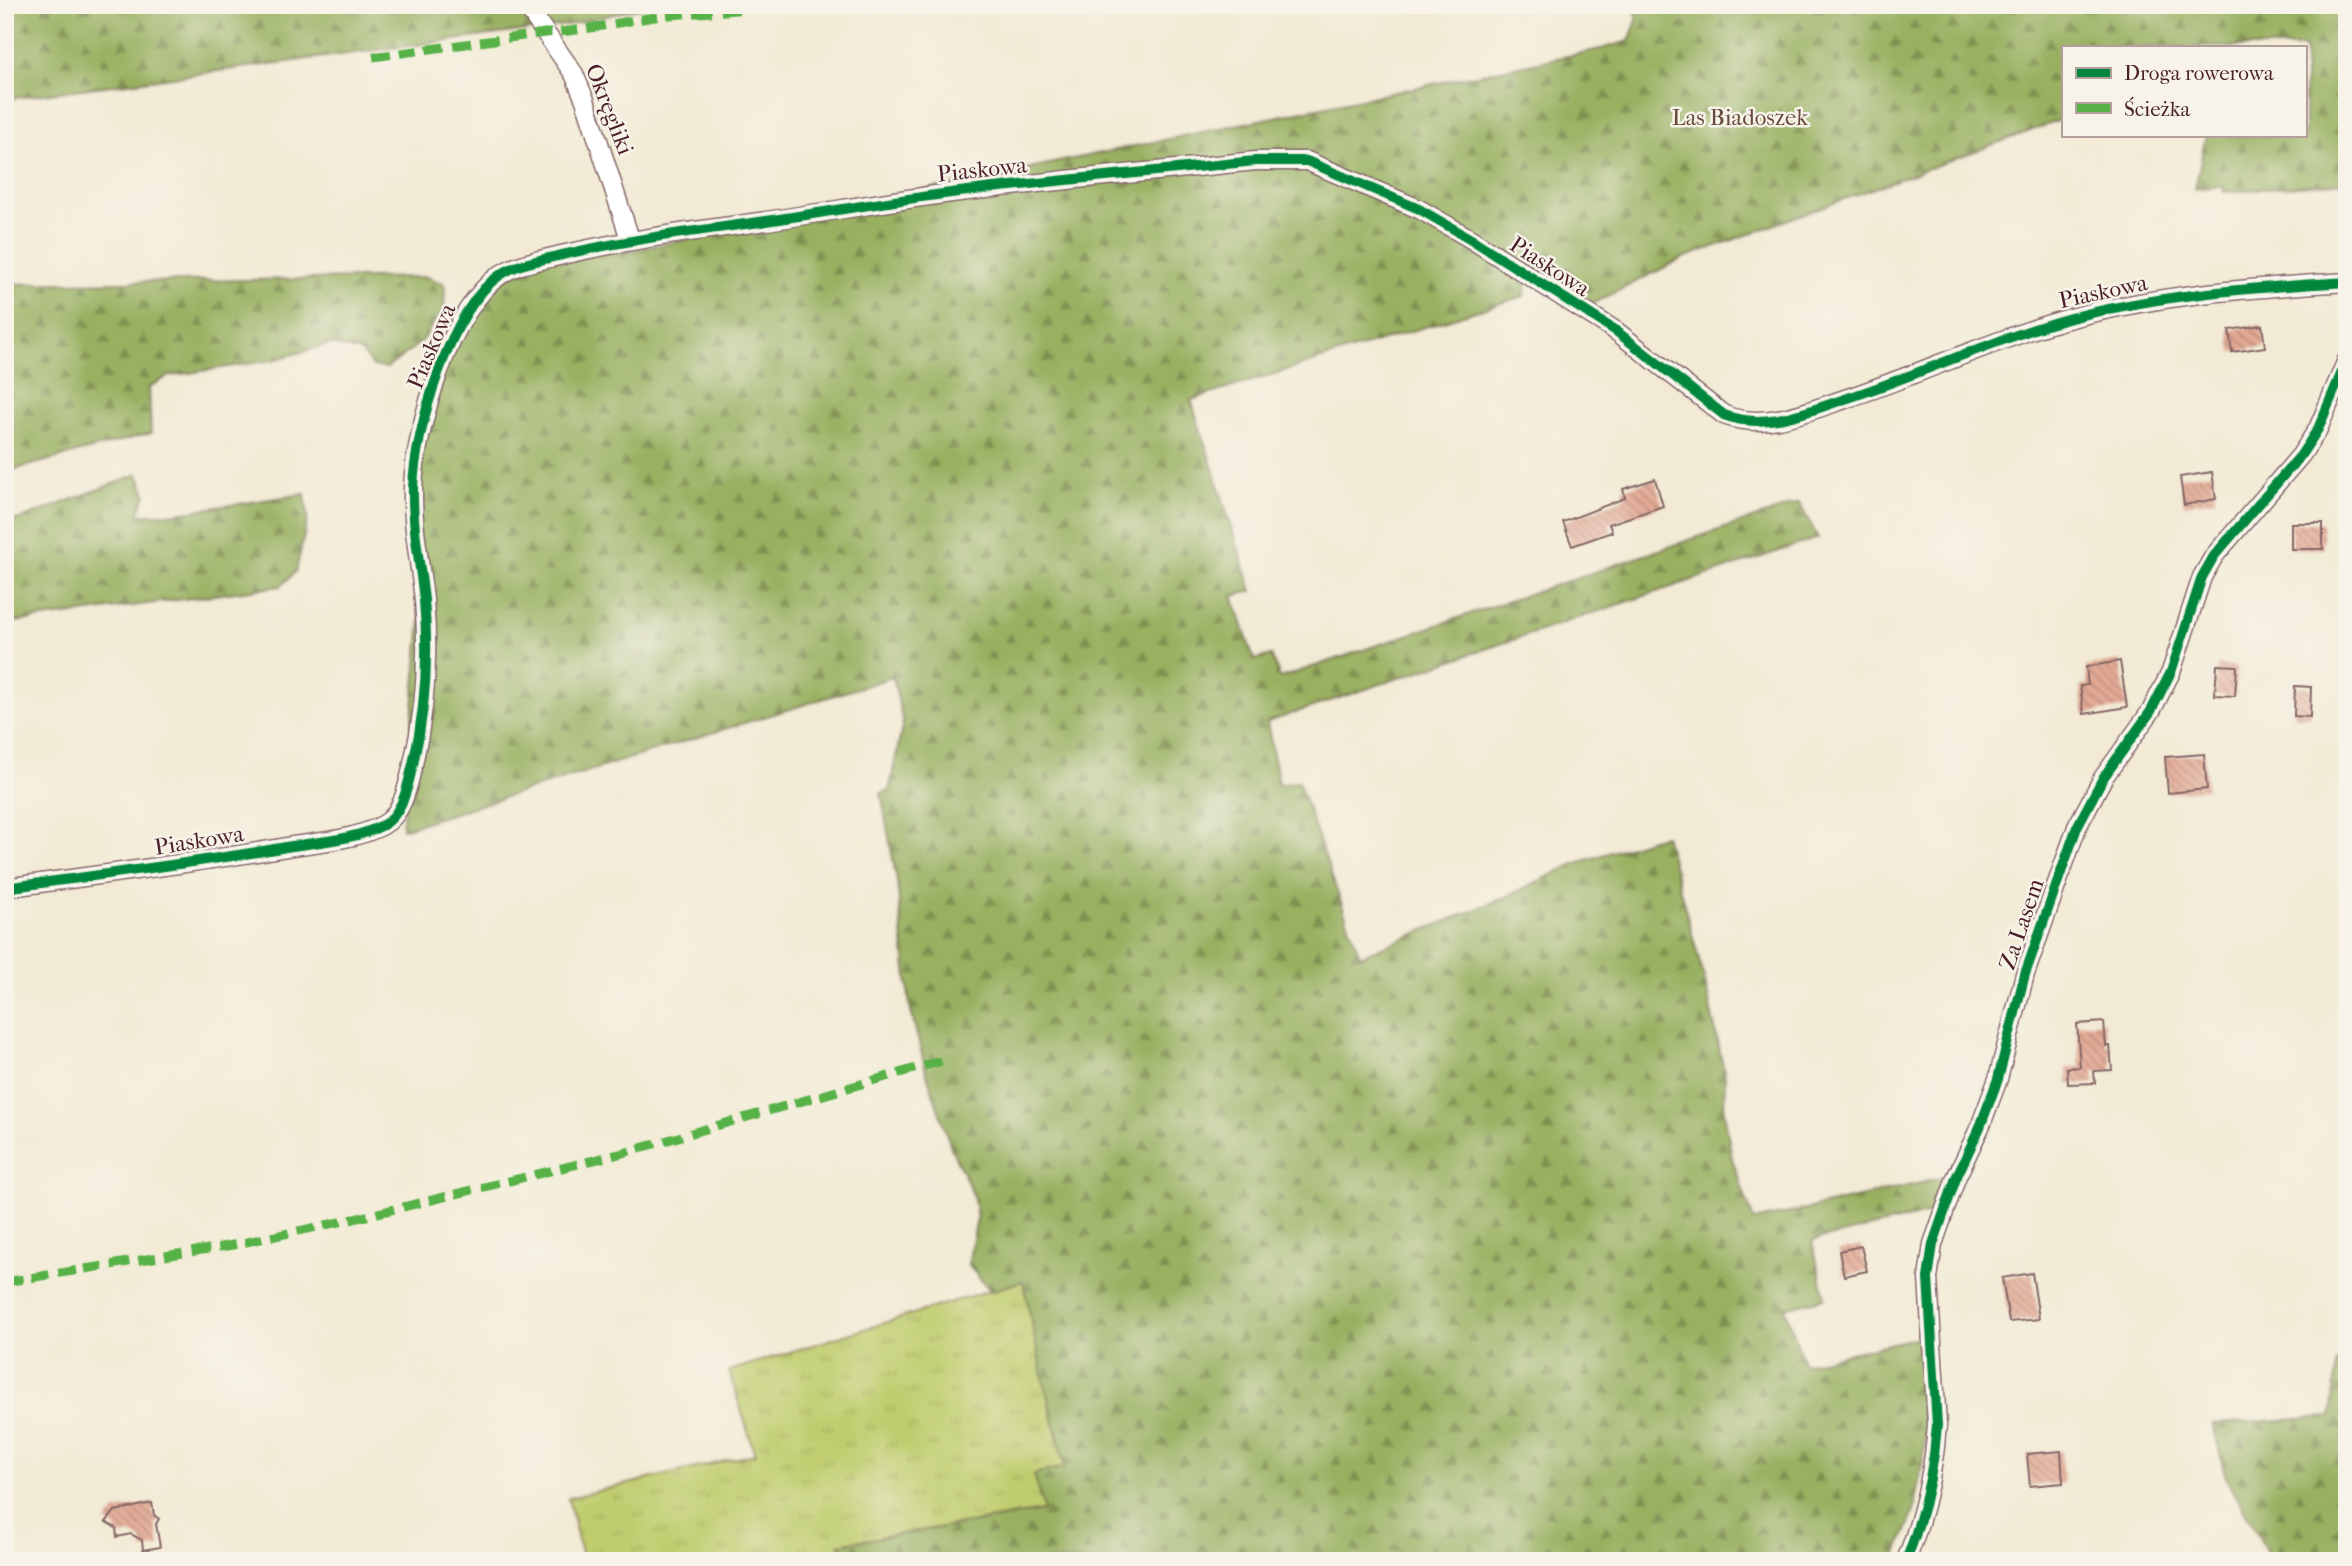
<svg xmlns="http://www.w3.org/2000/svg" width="2352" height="1566" viewBox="0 0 2352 1566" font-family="'IM FELL French Canon',serif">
<defs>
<pattern id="grass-tufts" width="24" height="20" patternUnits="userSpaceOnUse" patternTransform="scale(1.75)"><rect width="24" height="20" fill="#c0cd6e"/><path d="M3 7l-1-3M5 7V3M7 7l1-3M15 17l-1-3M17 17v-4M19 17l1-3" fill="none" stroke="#a6b05f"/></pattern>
<pattern id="forest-firs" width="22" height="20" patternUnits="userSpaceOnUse" patternTransform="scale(1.75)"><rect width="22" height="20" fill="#98b061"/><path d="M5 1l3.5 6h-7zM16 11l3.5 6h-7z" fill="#7e8f50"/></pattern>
<pattern id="building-back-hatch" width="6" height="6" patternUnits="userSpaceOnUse" patternTransform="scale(1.75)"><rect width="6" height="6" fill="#e3aa95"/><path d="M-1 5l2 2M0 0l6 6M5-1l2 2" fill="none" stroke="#ba8a7a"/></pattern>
</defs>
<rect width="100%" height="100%" fill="#f7f3e8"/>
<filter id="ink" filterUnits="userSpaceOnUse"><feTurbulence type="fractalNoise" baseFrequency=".0143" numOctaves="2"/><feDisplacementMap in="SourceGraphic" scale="14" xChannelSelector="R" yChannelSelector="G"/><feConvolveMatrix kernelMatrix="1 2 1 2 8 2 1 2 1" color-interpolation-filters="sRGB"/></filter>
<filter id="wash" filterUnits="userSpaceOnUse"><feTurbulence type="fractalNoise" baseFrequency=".00686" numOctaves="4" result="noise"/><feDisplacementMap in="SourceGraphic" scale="28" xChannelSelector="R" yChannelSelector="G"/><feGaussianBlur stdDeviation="1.57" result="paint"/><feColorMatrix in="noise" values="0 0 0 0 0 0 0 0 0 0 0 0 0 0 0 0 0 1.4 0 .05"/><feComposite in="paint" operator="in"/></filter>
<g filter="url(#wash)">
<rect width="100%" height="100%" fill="#f2ead4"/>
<!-- grass -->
<path fill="url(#grass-tufts)" stroke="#85764c" stroke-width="2" d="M 1023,1280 L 1044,1382 L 1065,1468 L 1044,1511 L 839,1544 L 849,1561 L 583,1561 L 568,1498 L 755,1454 L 729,1371 Z"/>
<!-- forest -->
<g fill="url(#forest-firs)" stroke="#716846" stroke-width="2">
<path d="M 5,5 L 653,5 L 567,25 L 5,99 Z"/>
<path d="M 1634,5 L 2347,5 L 2347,182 L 2224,192 L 2223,186 L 2195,189 L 2206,135 L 2305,135 L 2305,47 L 2063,47 L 2063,119 L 1683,258 L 1592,304 L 1529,267 L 1524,296 L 1191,400 L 1252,591 L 1233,596 L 1254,660 L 1271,655 L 1280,678 L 1799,503 L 1818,538 L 1267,722 L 1279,785 L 1298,781 L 1360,956 L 1504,898 L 1574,864 L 1665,835 L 1704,978 L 1725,1076 L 1724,1111 L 1732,1159 L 1754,1221 L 1943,1178 L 1928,1214 L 1812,1241 L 1825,1298 L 1785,1308 L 1804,1364 L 1919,1337 L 1927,1395 L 1924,1453 L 1913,1514 L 1894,1561 L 849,1561 L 839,1544 L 1044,1511 L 1034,1474 L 1065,1467 L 1044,1382 L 1023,1281 L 991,1291 L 968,1265 L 977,1218 L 973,1194 L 952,1150 L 927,1075 L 910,1007 L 897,882 L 881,793 L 889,791 L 903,723 L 893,677 L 402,829 L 423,598 L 413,485 L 442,365 L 484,289 L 549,258 L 631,251 L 1601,49 L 1629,41 L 1637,20 Z"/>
<path d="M 426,277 L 445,284 L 444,308 L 421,342 L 387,368 L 372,366 L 362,352 L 330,344 L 273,360 L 169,376 L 149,387 L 151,433 L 5,472 L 5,284 Z"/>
<path d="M 138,474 L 146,494 L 138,514 L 170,514 L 305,494 L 308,517 L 296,571 L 281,586 L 5,623 L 5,522 L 24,518 Z"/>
<path d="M 2337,1362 L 2347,1362 L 2347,1561 L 2272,1561 L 2225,1475 L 2213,1424 L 2331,1417 Z"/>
</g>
<g id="blocks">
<!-- building -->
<g fill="url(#building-back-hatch)">
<path d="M 2262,325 L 2265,347 L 2232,352 L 2229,330 Z"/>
<path d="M 2212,472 L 2216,499 L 2184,505 L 2180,477 Z"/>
<path d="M 1655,479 L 1663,506 L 1609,524 L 1612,532 L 1572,546 L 1563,522 L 1625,498 L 1623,489 Z"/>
<rect x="2291" y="523" width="32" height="26"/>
<path d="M 2120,661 L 2127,707 L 2084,714 L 2080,686 L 2088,685 L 2086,667 Z"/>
<path d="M 2217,665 L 2237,666 L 2235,696 L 2215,695 Z"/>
<path d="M 2295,686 L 2311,687 L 2310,717 L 2294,716 Z"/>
<path d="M 2204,754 L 2207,789 L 2168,793 L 2165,757 Z"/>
<path d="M 2104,1022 L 2106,1046 L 2110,1046 L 2112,1070 L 2094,1071 L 2095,1083 L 2068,1084 L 2067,1068 L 2080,1067 L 2077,1024 Z"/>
<path d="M 1861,1246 L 1867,1271 L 1844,1276 L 1839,1251 Z"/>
<path d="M 2032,1273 L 2039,1319 L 2009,1322 L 2002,1278 Z"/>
<path d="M 2061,1451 L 2063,1483 L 2030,1486 L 2027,1454 Z"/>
<path d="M 152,1503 L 154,1515 L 159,1519 L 156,1524 L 160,1547 L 143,1550 L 142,1540 L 131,1534 L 117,1537 L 116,1528 L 106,1522 L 115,1511 Z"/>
</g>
</g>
</g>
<g filter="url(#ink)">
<use href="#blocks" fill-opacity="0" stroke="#856666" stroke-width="2"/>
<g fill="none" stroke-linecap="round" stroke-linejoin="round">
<defs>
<g id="street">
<path d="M 526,5 L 574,74 L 585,100 L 630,239"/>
<path d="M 5,888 C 97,875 189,864 281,848 C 313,842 353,841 383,825 C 403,814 408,785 413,764 C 426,709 429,656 424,600 C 420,563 412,525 413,488 C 415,429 450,309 500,275 C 519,262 544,260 566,254 C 623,241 680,233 738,225 C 804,216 870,204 936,195 C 1042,181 1150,172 1256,161 L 1307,161 L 1419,209 L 1471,239 L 1616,331 L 1724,415 C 1765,431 1808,411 1848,398 C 1917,375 1983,344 2053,323 C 2148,295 2248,288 2347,282"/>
<path d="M 1906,1561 C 1923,1517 1934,1472 1937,1425 L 1928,1278 L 1933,1244 L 1956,1178 L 1980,1127 L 1998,1079 L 2025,974 L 2077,827 L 2103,778 L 2151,711 L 2171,672 L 2202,577 L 2214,556 L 2301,455 L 2318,429 L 2347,360"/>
</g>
</defs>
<!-- street casing -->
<use href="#street" stroke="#856666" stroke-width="21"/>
<!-- street -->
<use href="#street" stroke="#fff" stroke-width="18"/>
<!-- quiet -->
<g stroke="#57b146" stroke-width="9" stroke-dasharray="18 9" stroke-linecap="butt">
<path d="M 373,57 L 545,33 C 587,31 627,20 669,15 C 705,12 741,11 778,5"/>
<path d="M 5,1282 L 233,1245 L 354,1219 L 623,1153 L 944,1060"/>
</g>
<defs>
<g id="cycleway">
<path d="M 5,888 C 97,875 189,864 281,848 C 313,842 353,841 383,825 C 403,814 408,785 413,764 C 426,709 429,656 424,600 C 420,563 412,525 413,488 C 415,429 450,309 500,275 C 519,262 544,260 566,254 C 623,241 680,233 738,225 C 804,216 870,204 936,195 C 1042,181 1150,172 1256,161 L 1307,161 L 1419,209 L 1471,239 L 1616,331 L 1724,415 C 1765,431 1808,411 1848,398 C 1917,375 1983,344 2053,323 C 2148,295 2248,288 2347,282"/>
<path d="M 1906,1561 C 1923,1517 1934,1472 1937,1425 L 1928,1278 L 1933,1244 L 1956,1178 L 1980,1127 L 1998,1079 L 2025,974 L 2077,827 L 2103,778 L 2151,711 L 2171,672 L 2202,577 L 2214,556 L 2301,455 L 2318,429 L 2347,360"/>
</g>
</defs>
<!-- cycleway casing -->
<use href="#cycleway" stroke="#f7f3e8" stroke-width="15"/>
<!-- cycleway -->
<use href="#cycleway" stroke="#00873e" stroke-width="10"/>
</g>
</g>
<g text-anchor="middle" stroke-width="5" stroke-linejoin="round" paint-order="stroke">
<!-- street labels -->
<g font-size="23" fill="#4a1f2b" stroke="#f7f3e8">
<text transform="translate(610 109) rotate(69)" y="8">Okręgliki</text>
<text transform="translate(982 169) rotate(-6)" y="8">Piaskowa</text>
<text transform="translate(1550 266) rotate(33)" y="8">Piaskowa</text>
<text transform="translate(2103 291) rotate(-12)" y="8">Piaskowa</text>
<text transform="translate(431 346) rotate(-67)" y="8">Piaskowa</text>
<text transform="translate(199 840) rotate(-9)" y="8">Piaskowa</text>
<text transform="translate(2021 924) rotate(-71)" y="8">Za Lasem</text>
</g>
<!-- park labels -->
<g font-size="23" fill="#684a3c" stroke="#f7f3e8">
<text x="1740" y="125">Las Biadoszek</text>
</g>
</g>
<!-- margin -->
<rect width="2352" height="1566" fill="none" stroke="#f7f3e8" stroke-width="28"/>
<!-- legend -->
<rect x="2062" y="46" width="245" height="91" fill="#f7f3e8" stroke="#b29e9c" stroke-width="2"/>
<rect x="2076" y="68" width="35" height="10" fill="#00873e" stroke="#b29e9c" stroke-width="2"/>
<text x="2124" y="80" font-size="21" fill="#4a1f2b">Droga rowerowa</text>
<rect x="2076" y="103" width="35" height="10" fill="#57b146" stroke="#b29e9c" stroke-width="2"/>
<text x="2124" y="116" font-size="21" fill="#4a1f2b">Ścieżka</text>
</svg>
